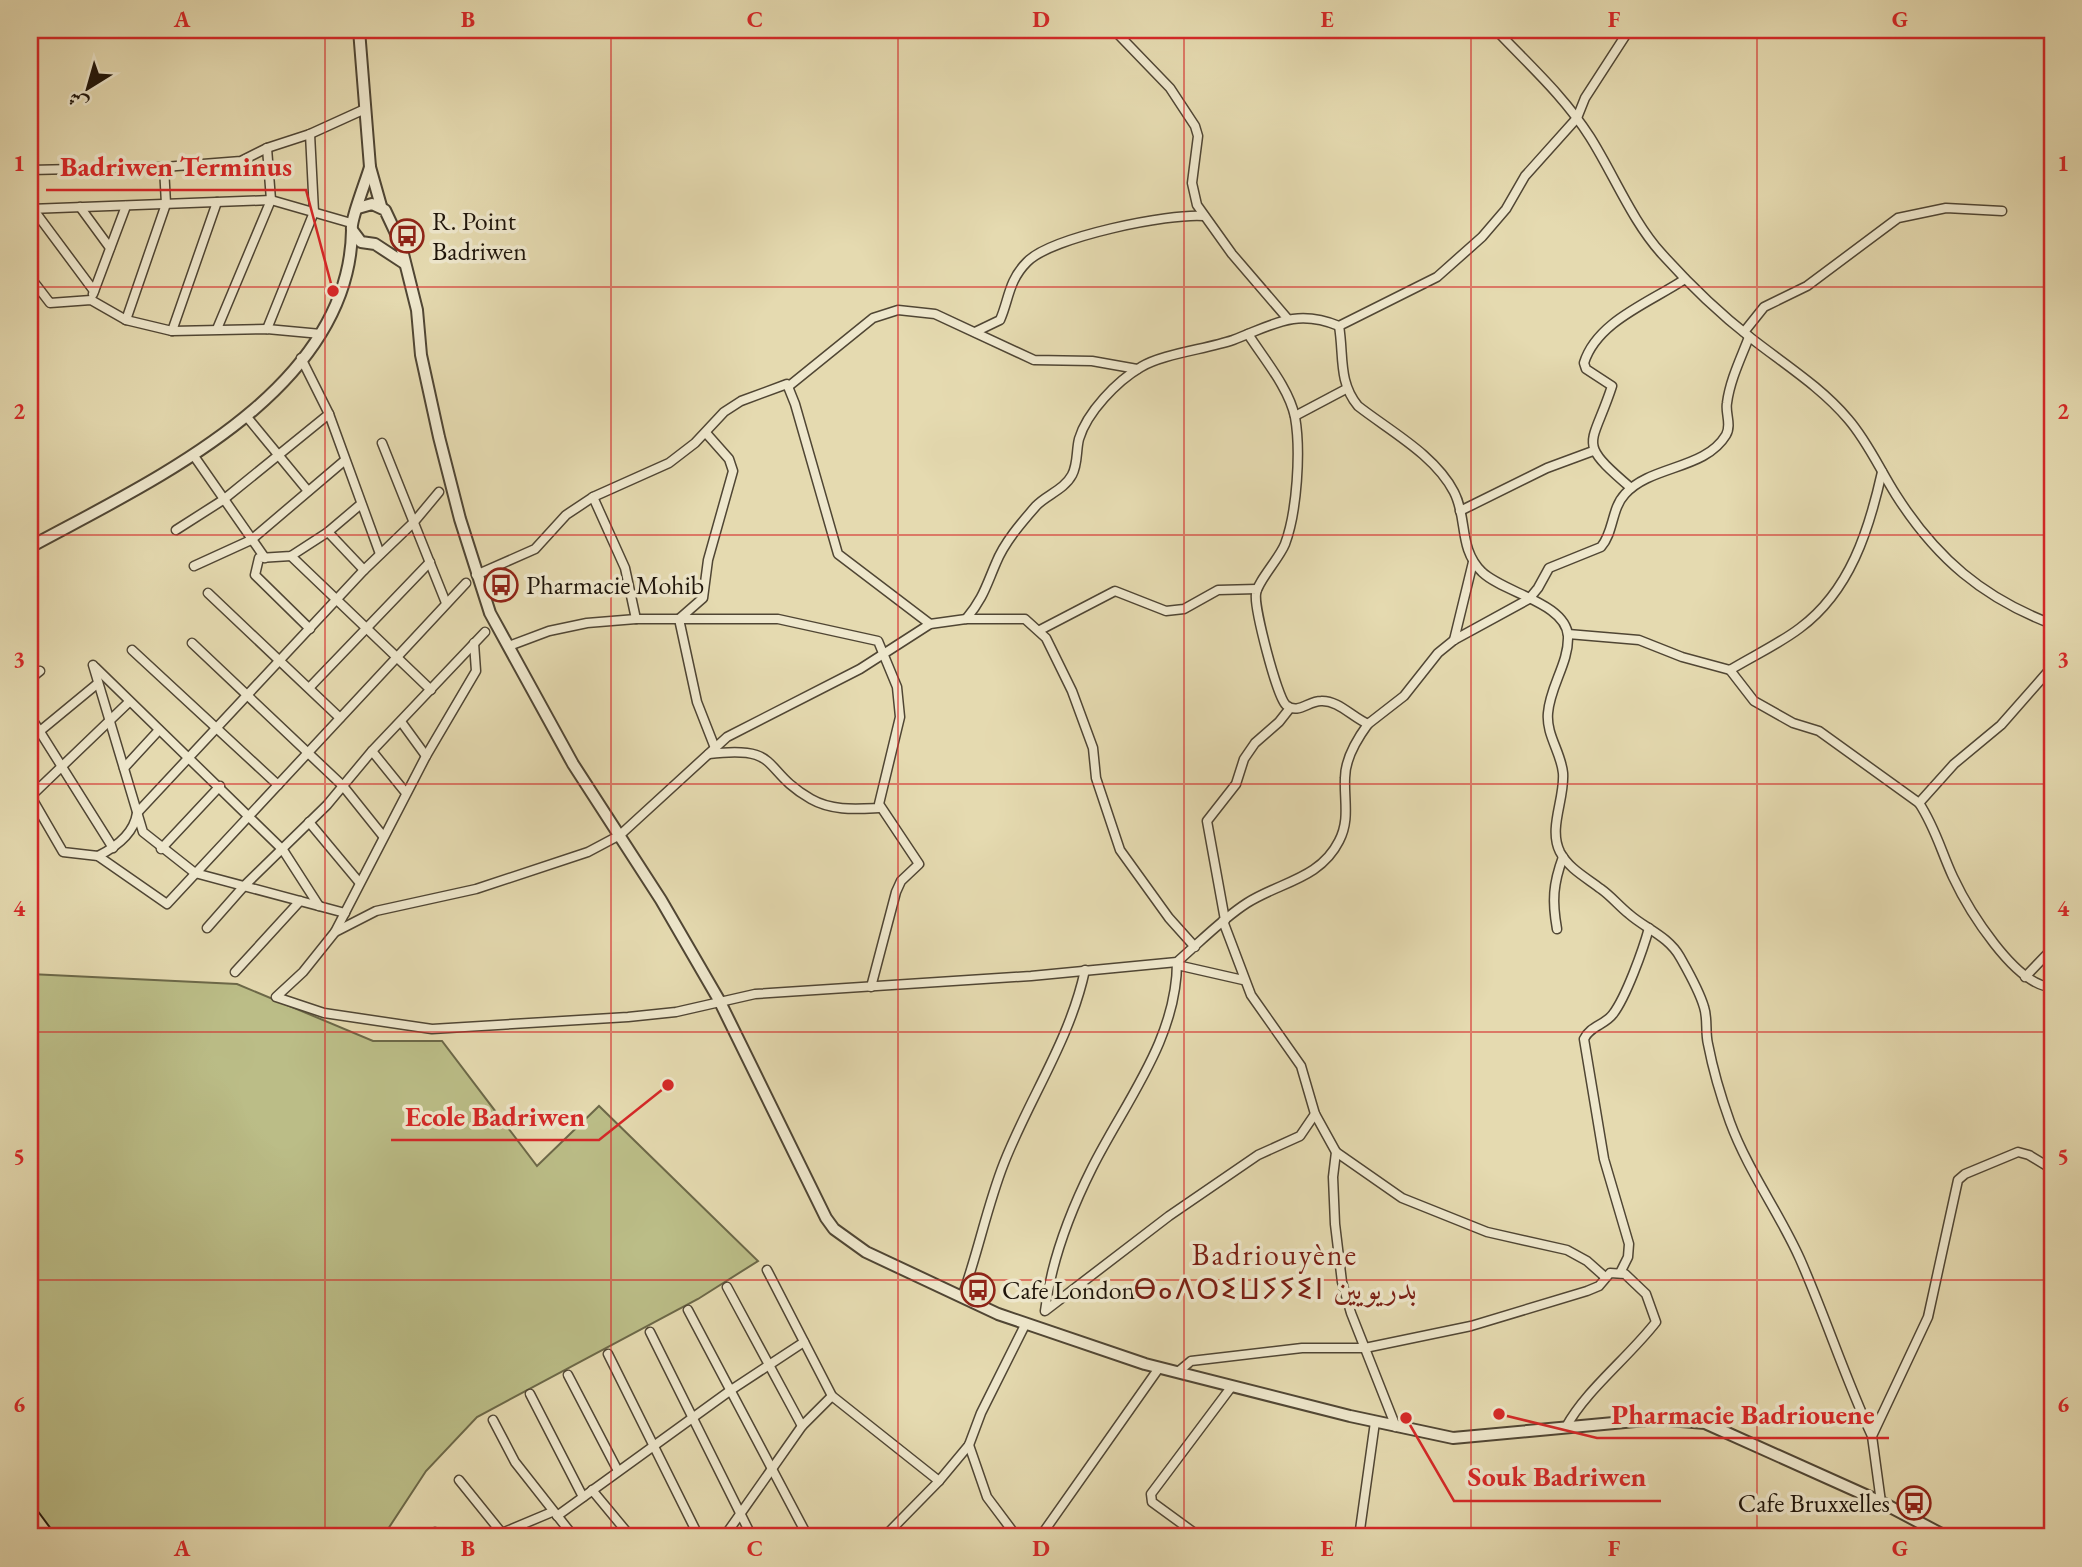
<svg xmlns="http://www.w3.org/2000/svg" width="2082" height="1567" viewBox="0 0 2082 1567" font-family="'EB Garamond',Amiri,'Noto Sans Tifinagh',serif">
<rect width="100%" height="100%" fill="#e5dab0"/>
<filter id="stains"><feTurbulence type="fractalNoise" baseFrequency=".00286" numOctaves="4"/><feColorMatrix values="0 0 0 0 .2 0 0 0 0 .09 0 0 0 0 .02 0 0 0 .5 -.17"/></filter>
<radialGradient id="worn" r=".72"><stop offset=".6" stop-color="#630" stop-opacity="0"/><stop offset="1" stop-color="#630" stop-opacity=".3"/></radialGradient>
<!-- green -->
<path fill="#bbbd87" stroke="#6c6848" stroke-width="2" d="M 30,974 L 237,984 L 373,1041 L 442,1041 L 537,1166 L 599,1106 L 758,1261 L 698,1299 L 477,1417 L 426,1471 L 388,1529 L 391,1537 L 30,1537 Z"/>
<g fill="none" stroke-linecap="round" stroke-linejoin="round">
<defs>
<g id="minor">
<path d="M 1114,30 L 1170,88 L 1195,126 L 1198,136 L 1192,183 L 1197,205 L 1232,254 L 1287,318"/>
<path d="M 1496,30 C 1529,65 1564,96 1590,137 C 1614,175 1632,221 1662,254 C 1689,284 1719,313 1751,338 C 1784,364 1821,387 1848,419 C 1868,442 1880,470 1896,495 C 1936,558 1983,598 2052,624"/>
<path d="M 30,170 L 164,167 L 241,161 L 267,148 L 310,134 L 365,109"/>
<path d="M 80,207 L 110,248"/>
<path d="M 30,209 L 271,200 L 351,223"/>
<path d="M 33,209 L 94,291"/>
<path d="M 30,277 L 50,303 L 91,300 L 126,320 L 172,331 L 267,329 L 321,334"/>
<path d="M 93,294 L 126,206"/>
<path d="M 126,320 L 166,204 L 164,167"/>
<path d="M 1339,326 C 1344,355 1338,382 1358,406 C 1390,431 1435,455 1454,492 C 1468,519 1458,548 1482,572 C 1504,593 1566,603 1568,636 C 1569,663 1550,686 1548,713 C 1546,735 1561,752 1563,773 C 1565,799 1548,828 1560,852 C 1569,869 1587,878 1601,889 C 1611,896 1619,906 1629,914 C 1646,929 1668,936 1680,957 C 1689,973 1699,990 1704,1007 C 1708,1019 1705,1032 1708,1044 C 1713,1070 1721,1097 1730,1122 C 1748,1171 1779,1212 1800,1259 C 1826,1318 1845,1378 1872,1436"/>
<path d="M 217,329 L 271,200 L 267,148"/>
<path d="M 267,329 L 314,212 L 310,134"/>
<path d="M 172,331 L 217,202"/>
<path d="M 975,332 L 1000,320 C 1009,300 1008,281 1027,262 C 1051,237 1169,213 1204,216"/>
<path d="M 1744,332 L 1764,307 L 1807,286 L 1898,218 L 1946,208 L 2002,211"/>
<path d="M 301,358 L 329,414 L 380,554"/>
<path d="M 789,386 L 873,318 L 898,310 L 935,314 L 1034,360 L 1092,361 L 1137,369"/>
<path d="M 1295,416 L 1346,389"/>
<path d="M 247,417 L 308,491"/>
<path d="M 706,433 L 729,459 L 733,471 L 708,560 L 703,598 L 679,619 L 697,702 L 715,748"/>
<path d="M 382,443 L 446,603"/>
<path d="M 194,456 L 265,558"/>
<path d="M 1631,488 C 1575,440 1592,448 1612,386 L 1586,369 L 1584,363 C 1597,321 1651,302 1685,279"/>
<path d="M 593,497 L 625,568 L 636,619"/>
<path d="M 1460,511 L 1547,468 L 1593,451"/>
<path d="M 176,530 L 223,500 L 329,414"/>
<path d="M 328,532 L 364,570"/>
<path d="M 291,556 L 431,690"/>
<path d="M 194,566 L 251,540 L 344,461"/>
<path d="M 476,575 L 535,549 L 566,515 L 593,497 L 669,463 L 695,443 L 724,412 L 741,401 L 787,384 L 795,404 L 838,554 L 930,624"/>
<path d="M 208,593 L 340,718"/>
<path d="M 966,619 C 983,599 986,586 996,563 C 1004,543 1021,523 1036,506 C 1046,495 1064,490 1072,475 C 1078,464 1076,451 1079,439 C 1087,412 1117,381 1141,367 C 1162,354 1207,349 1233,340 C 1273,325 1295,308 1339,326 L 1437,277 L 1482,237 L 1506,209 L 1525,176 L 1577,118 L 1585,98 L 1629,30"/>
<path d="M 310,629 L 255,575 L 259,558 L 291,556 L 328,532 L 361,504"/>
<path d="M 1040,630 L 1115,591 L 1166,611 L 1184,609 L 1218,590 L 1257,589"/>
<path d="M 1568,634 L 1639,640 L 1682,657 L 1730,670 C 1753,656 1779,644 1800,628 C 1850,591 1869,530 1882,472"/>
<path d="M 1454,640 L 1473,562"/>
<path d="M 192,643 L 343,786 L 383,836"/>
<path d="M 509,646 L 549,631 L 587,623 L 636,619 L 778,619 L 878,641 L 897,687 L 900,717 L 879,804 L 919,864 L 901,881 L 896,892 L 871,987"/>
<path d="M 132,650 L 278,785"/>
<path d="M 93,665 L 143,832 L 195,873 L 345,913"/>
<path d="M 95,667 L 283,850 L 319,906"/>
<path d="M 2052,667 L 2001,725 L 1954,764 L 1919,803 C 1935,827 1941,851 1953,877 C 1968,909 2015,986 2052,987"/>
<path d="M 1730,670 L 1754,701 L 1793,723 L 1819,731 L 1919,803"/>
<path d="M 30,679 L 40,671"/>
<path d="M 310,687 L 430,562"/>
<path d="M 30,716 L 113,848"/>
<path d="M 402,723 L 426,756"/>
<path d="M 1368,724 L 1404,696 L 1438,653 L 1454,640 L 1529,599 L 1538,588 L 1549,568 L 1601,547 C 1614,532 1611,509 1625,494 C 1651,465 1705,470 1726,435 C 1732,425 1725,413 1727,403 C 1730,380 1741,358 1749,337"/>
<path d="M 40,731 L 97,684"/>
<path d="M 372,751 L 406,793"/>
<path d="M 709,754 C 783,745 760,770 811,799 C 832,811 856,809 879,808"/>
<path d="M 124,768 L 159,730"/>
<path d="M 30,795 L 63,852 L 98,856 L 167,904 L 466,583"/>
<path d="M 30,797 L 129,702"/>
<path d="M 309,822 L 359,882"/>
<path d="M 161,849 L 220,786"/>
<path d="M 98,856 C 116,847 134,834 137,813 L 364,570 L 414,522 L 439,492"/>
<path d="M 1225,920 L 1207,821 L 1236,784 L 1244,759 L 1255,743 L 1279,722 L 1290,708"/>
<path d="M 1223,921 L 1251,995 L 1301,1066 L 1315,1114 L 1336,1152 L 1333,1177 L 1335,1224 L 1342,1282 L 1351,1313 L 1396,1427"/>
<path d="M 207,928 L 244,886 L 327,805 L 372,751 L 485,632"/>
<path d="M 1557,929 C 1552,901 1553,884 1563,857"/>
<path d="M 335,932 L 426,756 L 476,671 L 474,643"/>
<path d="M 1195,947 L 1169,918 L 1120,850 L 1096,778 L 1093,748 L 1072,691 L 1046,638 L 1025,619 L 966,619 L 930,624 L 860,669 L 727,737 L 620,835 L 588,852 L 476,889 L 376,911 L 335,932 L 303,972 L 276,997 L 324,1013 L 432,1029 L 628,1017 L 676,1012 L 755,994 L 1031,976 L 1177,962 C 1200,942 1222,919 1247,903 C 1280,882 1320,879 1339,841 C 1350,820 1344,801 1345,778 C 1345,759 1357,739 1368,724 C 1352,717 1338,700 1321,701 C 1308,701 1298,715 1286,705 C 1277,697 1254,608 1256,594 C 1257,582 1279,559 1285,544 C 1297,512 1301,451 1295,417 C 1289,388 1264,359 1248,334"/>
<path d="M 1177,962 C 1177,1039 1125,1102 1092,1168 C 1070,1212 1051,1261 1045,1311 L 1169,1216 L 1258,1155 L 1300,1136 L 1315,1114"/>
<path d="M 1177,965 L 1243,980"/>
<path d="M 235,972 L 300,901"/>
<path d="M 2025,977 L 2052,949"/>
<path d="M 1336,1152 L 1402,1198 L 1487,1232 L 1567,1250 L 1587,1261 L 1605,1277"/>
<path d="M 767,1270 L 832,1396 L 939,1481"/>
<path d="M 1620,1273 L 1628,1257 L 1629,1244 L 1604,1159 L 1584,1039 C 1590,1026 1605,1025 1613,1014 C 1626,997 1643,950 1649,928"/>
<path d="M 727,1287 L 802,1426"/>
<path d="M 962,1297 C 978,1253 987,1206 1004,1163 C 1030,1097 1070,1040 1085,970"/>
<path d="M 688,1310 L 808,1537"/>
<path d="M 650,1332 L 752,1537"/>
<path d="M 608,1354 L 699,1537"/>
<path d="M 1179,1371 L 1191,1361 L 1302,1348 L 1365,1348 L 1471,1326 L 1587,1291 L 1599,1286 L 1610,1273 L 1625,1274 L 1646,1294 L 1656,1322 C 1629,1357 1586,1390 1566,1427"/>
<path d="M 568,1375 L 618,1471"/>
<path d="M 530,1394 L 583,1497"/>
<path d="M 493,1420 L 515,1462 L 574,1537"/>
<path d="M 969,1445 L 987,1497 L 1017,1537"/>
<path d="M 459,1480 L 505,1537"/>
<path d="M 592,1490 L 631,1537"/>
<path d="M 1881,1502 L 1872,1436 L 1928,1317 L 1958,1180 L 1965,1174 L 2018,1152 L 2029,1155 L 2052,1169"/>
<path d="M 557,1516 L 731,1390 L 804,1342"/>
<path d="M 435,1532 L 440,1537"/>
<path d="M 502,1533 L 552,1512"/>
<path d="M 724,1537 L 802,1426 L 832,1396"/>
<path d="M 884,1537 L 939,1481 L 969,1445 L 981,1413 L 1025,1325"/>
<path d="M 1040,1537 L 1159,1368"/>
<path d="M 1200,1537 L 1152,1502 L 1151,1494 L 1232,1386"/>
<path d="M 1359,1537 L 1375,1422"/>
</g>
<g id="tertiary">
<path d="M 359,30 L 370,167 L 381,206"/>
<path d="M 370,167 C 366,181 350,221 352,230 L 361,242 L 375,244 L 404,263"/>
<path d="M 358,208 L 372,204 L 385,210 L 400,242 L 417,310 L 421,355 L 439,437 L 460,519 L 490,613 L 573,764 L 661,900 L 719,1000 L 826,1218 L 834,1229 L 866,1252 L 998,1314 L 1145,1364 L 1350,1416 L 1453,1438 L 1657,1419 L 1705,1423 L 1881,1502 L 1947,1537"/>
<path d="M 30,547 C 151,481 350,392 352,230"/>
</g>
<path id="trunk" d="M 30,1514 L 47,1537"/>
</defs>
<!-- minor casing -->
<use href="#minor" stroke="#504634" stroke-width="11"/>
<!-- tertiary casing -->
<use href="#tertiary" stroke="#504634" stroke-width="14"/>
<!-- trunk casing -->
<use href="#trunk" stroke="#1e140a" stroke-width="18"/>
<!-- minor -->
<use href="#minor" stroke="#eee7cc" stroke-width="8"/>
<!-- tertiary -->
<use href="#tertiary" stroke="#eee7cc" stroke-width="10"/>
<!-- trunk -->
<use href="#trunk" stroke="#e5dab0" stroke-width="14"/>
</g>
<!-- grid -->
<path fill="none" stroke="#d62828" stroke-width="2" stroke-opacity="0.55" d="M 325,30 L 325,1537M 611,30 L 611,1537M 898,30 L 898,1537M 1184,30 L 1184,1537M 1471,30 L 1471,1537M 1757,30 L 1757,1537M 30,287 L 2052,287M 30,535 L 2052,535M 30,784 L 2052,784M 30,1032 L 2052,1032M 30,1280 L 2052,1280"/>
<!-- icons -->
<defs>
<symbol id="bus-ring" viewBox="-11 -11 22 22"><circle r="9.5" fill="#eee7cc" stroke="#8f2418" stroke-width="1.5"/><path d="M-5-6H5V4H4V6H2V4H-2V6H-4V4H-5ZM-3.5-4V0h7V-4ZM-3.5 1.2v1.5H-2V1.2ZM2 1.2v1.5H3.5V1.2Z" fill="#8f2418"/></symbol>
</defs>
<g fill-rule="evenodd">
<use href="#bus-ring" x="388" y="217" width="38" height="38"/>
<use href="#bus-ring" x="482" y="566" width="38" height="38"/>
<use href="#bus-ring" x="959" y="1271" width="38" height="38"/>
<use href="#bus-ring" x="1895" y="1484" width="38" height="38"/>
</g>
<g text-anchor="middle" stroke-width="7" stroke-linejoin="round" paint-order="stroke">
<!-- poi labels -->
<g font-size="26" fill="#1e140a" stroke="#eee7cc" text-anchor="start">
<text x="432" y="230">R. Point<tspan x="432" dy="30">Badriwen</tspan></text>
<text x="526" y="594">Pharmacie Mohib</text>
<text x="1002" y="1299">Cafe London</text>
<text x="1890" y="1512" text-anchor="end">Cafe Bruxxelles</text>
</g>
<!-- quarter labels -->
<g font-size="30" letter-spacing="2" fill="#7a1f14" stroke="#eee7cc">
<text x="1275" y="1265">Badriouyène<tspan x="1275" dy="34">ⴱⴰⴷⵔⵉⵡⵢⵢⵉⵏ بدريويين</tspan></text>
</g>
</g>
<!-- callouts -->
<path fill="none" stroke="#d62828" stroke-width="2.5" d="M333 291L306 190H46M668 1085L599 1140H391M1499 1414L1597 1438H1889M1406 1418L1454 1501H1661"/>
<g fill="#d62828" stroke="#eee7cc" stroke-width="2.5">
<circle cx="333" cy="291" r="7"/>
<circle cx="668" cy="1085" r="7"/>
<circle cx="1499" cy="1414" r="7"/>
<circle cx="1406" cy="1418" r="7"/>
</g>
<g font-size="28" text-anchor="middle" font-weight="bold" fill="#d62828" stroke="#eee7cc" stroke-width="7" stroke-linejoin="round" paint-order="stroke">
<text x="176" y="176">Badriwen Terminus</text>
<text x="495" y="1126">Ecole Badriwen</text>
<text x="1743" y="1424">Pharmacie Badriouene</text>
<text x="1557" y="1486">Souk Badriwen</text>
</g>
<!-- margin -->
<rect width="2082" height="1567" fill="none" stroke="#e5dab0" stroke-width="77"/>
<!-- north arrow -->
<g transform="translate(88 88) rotate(217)" stroke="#eee7cc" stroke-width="5" paint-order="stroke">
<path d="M0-5L12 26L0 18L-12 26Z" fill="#1e140a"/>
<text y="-10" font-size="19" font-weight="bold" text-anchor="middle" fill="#1e140a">ش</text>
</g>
<rect x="38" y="38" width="2006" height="1490" fill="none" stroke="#d62828" stroke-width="2.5"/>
<g font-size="23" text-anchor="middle" font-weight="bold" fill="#d62828">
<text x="182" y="27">A</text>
<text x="468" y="27">B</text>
<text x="755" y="27">C</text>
<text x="1041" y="27">D</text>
<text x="1327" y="27">E</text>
<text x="1614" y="27">F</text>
<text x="1900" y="27">G</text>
<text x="19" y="171">1</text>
<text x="2063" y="171">1</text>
<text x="19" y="419">2</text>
<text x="2063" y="419">2</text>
<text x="19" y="667">3</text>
<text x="2063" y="667">3</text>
<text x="19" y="916">4</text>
<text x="2063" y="916">4</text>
<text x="19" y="1164">5</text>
<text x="2063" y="1164">5</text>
<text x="19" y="1412">6</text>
<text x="2063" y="1412">6</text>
<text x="182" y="1556">A</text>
<text x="468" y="1556">B</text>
<text x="755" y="1556">C</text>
<text x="1041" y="1556">D</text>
<text x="1327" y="1556">E</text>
<text x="1614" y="1556">F</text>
<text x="1900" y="1556">G</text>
</g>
<rect width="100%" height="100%" filter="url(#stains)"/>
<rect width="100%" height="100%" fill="url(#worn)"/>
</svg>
